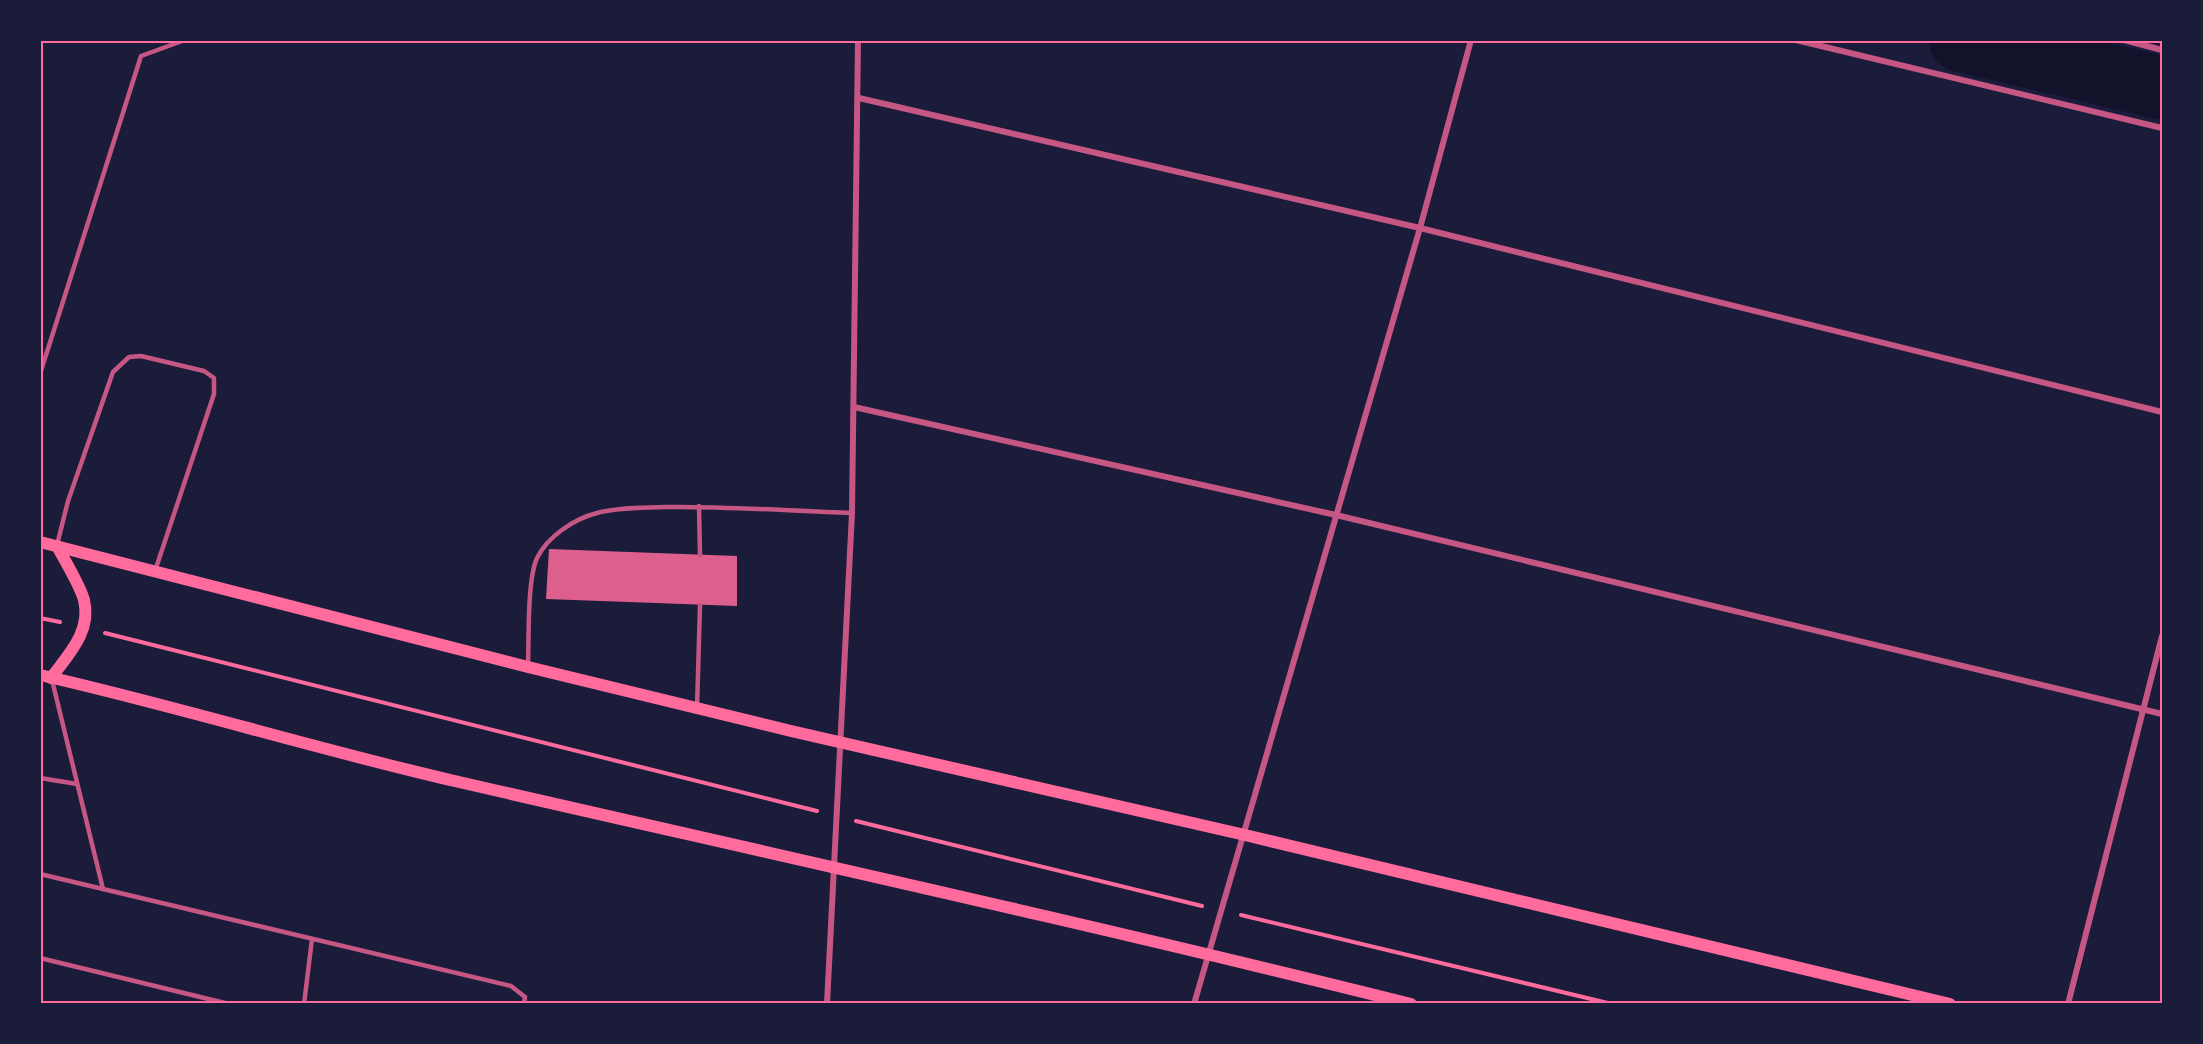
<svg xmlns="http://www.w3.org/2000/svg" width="2203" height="1044" viewBox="0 0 2203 1044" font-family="Rubik,sans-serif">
<rect width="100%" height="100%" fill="#1b1b3a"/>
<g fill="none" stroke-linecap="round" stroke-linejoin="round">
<!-- river -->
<path stroke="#12122b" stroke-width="63" d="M 1960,40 L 2162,88"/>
</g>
<!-- building -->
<path fill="#dd5f8e" d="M 549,549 L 737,556 L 737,606 L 546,599 Z"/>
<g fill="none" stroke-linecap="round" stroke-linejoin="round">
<!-- path -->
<g stroke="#ff6b9d" stroke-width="4">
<path d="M 40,618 L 60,622"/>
<path d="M 105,633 L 817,811"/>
<path d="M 856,821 L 1202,906"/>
<path d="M 1241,915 L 1612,1004"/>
</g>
<!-- service -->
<g stroke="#c65784" stroke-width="4.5">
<path d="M 40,374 L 141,56 L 185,40"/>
<path d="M 699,506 L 700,555"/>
<path d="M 57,545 L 68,501 L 113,372 L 129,357 L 141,356 L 204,371 L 214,378 L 214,394 L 155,571"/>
<path d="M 528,666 C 529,640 527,580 537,558 C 548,536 574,519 597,513 C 619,507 643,508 665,507 C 727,506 789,511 852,513"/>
<path d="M 52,680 L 103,889 L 511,986 L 525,997 L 524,1004"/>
<path d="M 697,708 L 700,605"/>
<path d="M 40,778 L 77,784"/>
<path d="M 40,874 L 103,889"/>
<path d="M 40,958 L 229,1004"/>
<path d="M 304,1004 L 312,939"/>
</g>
<!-- minor -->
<g stroke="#c65784" stroke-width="6">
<path d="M 1796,40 L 2162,128"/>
<path d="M 2124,40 L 2162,50"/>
<path d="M 859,98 L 1420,228 L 2162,412"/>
<path d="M 854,407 L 1336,515 L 2162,714"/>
<path d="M 827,1004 L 852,513 L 858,40"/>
<path d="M 1194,1004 L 1420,228 L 1471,40"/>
<path d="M 2068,1004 L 2162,636"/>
</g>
<!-- secondary -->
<g stroke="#ff6b9d" stroke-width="12">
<path d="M 40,542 L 528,667 L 791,731 L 1245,835 L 1950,1004"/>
<path d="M 40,675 C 181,707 319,750 459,782 C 777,855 1095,925 1411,1004"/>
<path d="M 51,678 C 68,655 92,631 84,600 C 80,585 65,561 57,546"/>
</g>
</g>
<!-- border -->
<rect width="2203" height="1044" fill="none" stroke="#1b1b3a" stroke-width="84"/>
<rect x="42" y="42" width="2119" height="960" fill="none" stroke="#ff6b9d" stroke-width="2"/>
</svg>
